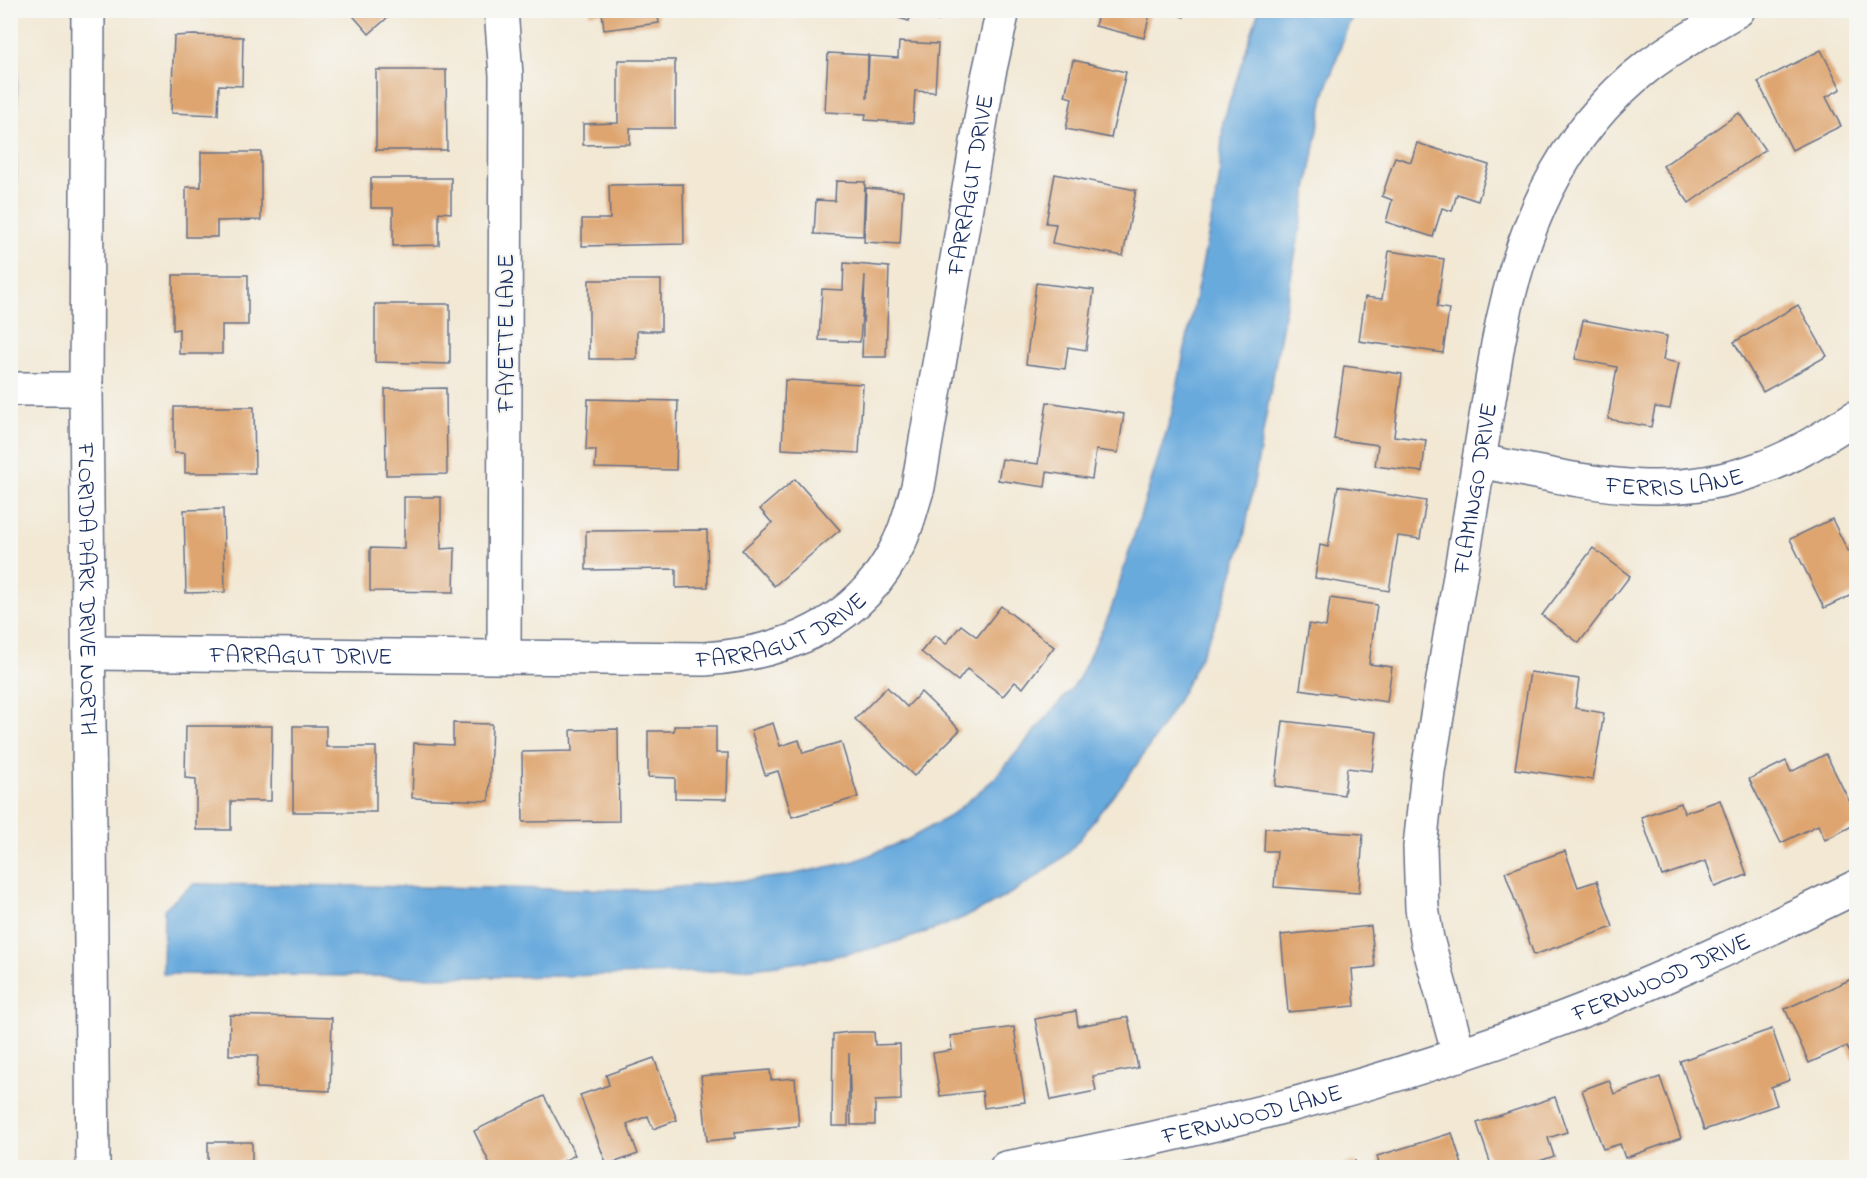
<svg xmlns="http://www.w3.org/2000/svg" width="1867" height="1178" viewBox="0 0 1867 1178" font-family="'Indie Flower',sans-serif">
<rect width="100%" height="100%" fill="#f6f6f2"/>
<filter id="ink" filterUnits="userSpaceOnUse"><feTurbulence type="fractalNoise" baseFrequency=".0167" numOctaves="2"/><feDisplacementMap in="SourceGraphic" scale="12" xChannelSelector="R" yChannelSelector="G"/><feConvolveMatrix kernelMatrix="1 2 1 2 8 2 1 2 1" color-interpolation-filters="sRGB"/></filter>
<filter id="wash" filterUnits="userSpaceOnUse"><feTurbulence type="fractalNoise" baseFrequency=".008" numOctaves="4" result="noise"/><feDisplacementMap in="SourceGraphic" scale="24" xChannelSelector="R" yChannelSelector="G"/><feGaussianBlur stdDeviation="1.35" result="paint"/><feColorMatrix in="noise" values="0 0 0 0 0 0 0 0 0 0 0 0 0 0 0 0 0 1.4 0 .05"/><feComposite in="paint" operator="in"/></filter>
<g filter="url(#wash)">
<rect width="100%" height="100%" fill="#f2e8d4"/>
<!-- water -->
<g fill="#69aadd" stroke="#426c9e" stroke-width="1.5">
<path d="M 1259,10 L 1357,11 L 1348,25 L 1324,96 L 1244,537 C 1237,560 1230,583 1222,606 C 1196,677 1149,754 1100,812 C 1089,827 1077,845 1063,857 C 923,972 731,973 560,976 C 428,979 295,974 163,974 L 164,909 L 193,884 L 651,890 L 785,876 L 855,861 L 909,839 L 950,816 L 994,779 L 1077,682 L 1110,613 L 1171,417 L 1219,182 L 1223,122 Z"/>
<path d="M 10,49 L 17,49 L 16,180 L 10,180 Z"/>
</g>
<g id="blocks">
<!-- building -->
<g fill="#dea56f">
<path d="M 348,10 L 396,10 L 369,34 Z"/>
<path d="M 590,10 L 657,10 L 659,23 L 604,30 L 602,12 L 590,14 Z"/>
<path d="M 871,10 L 940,10 L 938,21 L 911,14 L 909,21 Z"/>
<path d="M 1099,10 L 1151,10 L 1144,38 L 1095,26 Z"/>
<path d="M 1163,10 L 1186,10 L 1184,17 Z"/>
<path d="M 194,35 L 243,37 L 242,86 L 219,85 L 218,115 L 171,113 L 174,36 Z"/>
<path d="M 899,42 L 938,44 L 935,92 L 915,91 L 913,123 L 865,120 L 866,114 L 825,112 L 828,53 L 868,55 L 867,99 L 869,56 L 898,58 Z"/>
<path d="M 1821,50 L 1841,89 L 1826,97 L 1841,126 L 1792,150 L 1758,82 Z"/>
<path d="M 618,60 L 675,60 L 675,128 L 630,128 L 630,144 L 583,145 L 583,124 L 618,123 Z"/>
<path d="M 1073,60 L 1126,72 L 1111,138 L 1066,129 L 1072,98 L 1065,96 Z"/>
<path d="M 376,70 L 446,70 L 447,150 L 376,150 Z"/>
<path d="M 1739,113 L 1765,150 L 1689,203 L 1663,166 Z"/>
<path d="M 1417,143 L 1489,165 L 1478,201 L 1457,194 L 1452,211 L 1442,208 L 1433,237 L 1386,222 L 1392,200 L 1382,196 L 1395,157 L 1411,162 Z"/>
<path d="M 201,152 L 261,152 L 261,220 L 217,221 L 217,237 L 186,237 L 186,187 L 201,187 Z"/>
<path d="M 1055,174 L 1136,190 L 1123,256 L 1052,243 L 1056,224 L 1046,223 Z"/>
<path d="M 371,178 L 451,178 L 451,213 L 439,212 L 439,245 L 393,246 L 393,208 L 371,208 Z"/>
<path d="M 836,181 L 865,182 L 863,236 L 814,234 L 816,200 L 835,201 Z"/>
<path d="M 683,184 L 684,244 L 582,246 L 582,219 L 610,219 L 609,185 Z"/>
<path d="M 866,188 L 903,191 L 900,244 L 864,242 Z"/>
<path d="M 1389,251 L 1444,259 L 1437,307 L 1449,309 L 1443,353 L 1359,341 L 1365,297 L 1382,299 Z"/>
<path d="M 844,263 L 889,267 L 886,357 L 862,357 L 865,275 L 860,342 L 819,340 L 822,289 L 843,290 Z"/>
<path d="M 173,275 L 248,275 L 248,325 L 222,325 L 222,354 L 179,354 L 179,329 L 173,330 Z"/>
<path d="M 589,280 L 661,280 L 661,331 L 637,331 L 637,359 L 589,359 Z"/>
<path d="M 1036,283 L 1094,290 L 1086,350 L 1068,347 L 1065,369 L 1026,364 Z"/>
<path d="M 375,304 L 450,304 L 450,364 L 375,362 Z"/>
<path d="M 1798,305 L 1827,356 L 1763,392 L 1734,342 Z"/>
<path d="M 1583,320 L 1667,336 L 1663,360 L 1679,363 L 1670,409 L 1655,407 L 1651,427 L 1608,419 L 1617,367 L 1575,359 Z"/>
<path d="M 1344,366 L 1402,374 L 1394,436 L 1426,440 L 1422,472 L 1375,466 L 1378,445 L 1334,439 Z"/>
<path d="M 785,380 L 863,384 L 859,453 L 782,449 Z"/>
<path d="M 446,388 L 447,474 L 386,475 L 385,389 Z"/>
<path d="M 588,399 L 678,401 L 676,470 L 595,468 L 596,450 L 586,450 Z"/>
<path d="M 1047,402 L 1124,414 L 1118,453 L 1096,450 L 1092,479 L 1047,472 L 1045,487 L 998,480 L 1002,459 L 1038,464 Z"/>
<path d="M 174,407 L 254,407 L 255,473 L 185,473 L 185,453 L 174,453 Z"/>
<path d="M 795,479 L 840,530 L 774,586 L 742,550 L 772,523 L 760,509 Z"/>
<path d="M 1338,486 L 1426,501 L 1420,539 L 1398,536 L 1389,591 L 1315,578 L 1320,545 L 1328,547 Z"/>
<path d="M 404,497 L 441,497 L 441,549 L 455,548 L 454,592 L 370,591 L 370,548 L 404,549 Z"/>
<path d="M 223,509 L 225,592 L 186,593 L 184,510 Z"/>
<path d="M 1832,519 L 1848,551 L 1856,547 L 1856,593 L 1824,608 L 1790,539 Z"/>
<path d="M 707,530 L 708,587 L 676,588 L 676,569 L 586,570 L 586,531 Z"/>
<path d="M 1593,548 L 1630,576 L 1579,643 L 1542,615 Z"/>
<path d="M 1330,598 L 1377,605 L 1369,664 L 1392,667 L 1387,702 L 1300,689 L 1309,624 L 1326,627 Z"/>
<path d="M 1001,606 L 1054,647 L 1023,688 L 1015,682 L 1003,696 L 967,669 L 958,681 L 921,652 L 935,635 L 946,644 L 961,625 L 977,637 Z"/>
<path d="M 1530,672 L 1579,679 L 1575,708 L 1604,713 L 1593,780 L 1515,769 Z"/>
<path d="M 887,687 L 907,707 L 921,692 L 960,730 L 914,776 L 855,719 Z"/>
<path d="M 1283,721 L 1377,732 L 1372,771 L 1347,768 L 1344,795 L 1275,786 Z"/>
<path d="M 453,723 L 492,724 L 489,801 L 412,798 L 414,743 L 453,745 Z"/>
<path d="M 773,723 L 780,746 L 799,740 L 803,753 L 841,742 L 858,797 L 792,817 L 778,771 L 765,775 L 751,730 Z"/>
<path d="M 186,726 L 272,726 L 271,801 L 231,801 L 231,830 L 196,830 L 196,779 L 185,778 Z"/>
<path d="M 293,726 L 326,726 L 326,747 L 376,747 L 376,812 L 293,812 Z"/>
<path d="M 674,726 L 716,726 L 716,753 L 728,753 L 727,799 L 675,798 L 675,778 L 648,777 L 648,731 L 674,731 Z"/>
<path d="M 618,729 L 619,821 L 523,822 L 522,752 L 572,751 L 571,730 Z"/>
<path d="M 1826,754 L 1856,815 L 1856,824 L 1825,840 L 1818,825 L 1781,843 L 1749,779 L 1786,761 L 1791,772 Z"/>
<path d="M 1720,800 L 1747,875 L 1715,887 L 1706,861 L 1662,876 L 1641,817 L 1681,803 L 1684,813 Z"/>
<path d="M 1265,828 L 1363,834 L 1359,893 L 1274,887 L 1277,851 L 1264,851 Z"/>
<path d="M 1565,851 L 1578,887 L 1597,881 L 1613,927 L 1534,955 L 1505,872 Z"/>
<path d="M 1371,926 L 1375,967 L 1352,969 L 1355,1006 L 1288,1012 L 1281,935 Z"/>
<path d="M 1856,977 L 1856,1057 L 1852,1059 L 1847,1046 L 1809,1063 L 1785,1009 Z"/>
<path d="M 1076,1011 L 1078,1026 L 1128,1017 L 1138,1068 L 1093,1076 L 1096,1091 L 1051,1100 L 1035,1019 Z"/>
<path d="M 230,1015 L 332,1018 L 330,1091 L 256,1088 L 258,1055 L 229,1055 Z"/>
<path d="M 1014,1027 L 1025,1102 L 984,1108 L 982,1091 L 940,1096 L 933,1053 L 952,1050 L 950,1036 Z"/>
<path d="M 1772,1029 L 1790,1080 L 1771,1087 L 1777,1105 L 1704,1130 L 1680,1061 Z"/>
<path d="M 850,1032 L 874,1032 L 875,1045 L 900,1044 L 901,1100 L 875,1101 L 875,1125 L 851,1125 L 849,1053 L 848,1126 L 832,1126 L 833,1034 Z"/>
<path d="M 654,1058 L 677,1120 L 653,1129 L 648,1116 L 627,1124 L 638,1154 L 607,1165 L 580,1095 L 609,1085 L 606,1075 Z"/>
<path d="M 770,1070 L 771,1080 L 795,1078 L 799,1126 L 735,1132 L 735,1138 L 707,1141 L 701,1076 Z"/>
<path d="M 1660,1077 L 1681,1138 L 1625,1158 L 1620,1144 L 1603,1149 L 1582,1090 L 1609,1080 L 1614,1094 Z"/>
<path d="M 544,1096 L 575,1155 L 551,1168 L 492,1168 L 474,1131 Z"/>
<path d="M 1555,1097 L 1567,1132 L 1548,1138 L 1554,1156 L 1520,1168 L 1492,1168 L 1477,1123 Z"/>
<path d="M 1452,1133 L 1463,1168 L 1380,1168 L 1377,1156 Z"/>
<rect x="208" y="1142" width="44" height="26"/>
<path d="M 1355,1161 L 1356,1168 L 1333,1168 L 1333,1167 Z"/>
</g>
</g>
</g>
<g filter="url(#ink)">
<use href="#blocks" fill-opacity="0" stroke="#667087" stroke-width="1.5"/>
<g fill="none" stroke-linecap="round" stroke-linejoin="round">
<defs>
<g id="minor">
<path id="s1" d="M 88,10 L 86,389 L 93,1168"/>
<path d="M 501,10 L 506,75 L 504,656"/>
<path d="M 10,389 L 86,389"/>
<path id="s2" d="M 1479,461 C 1577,479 1662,505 1759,469 C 1794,457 1825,436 1856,417"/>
<path id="s3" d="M 88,653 L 705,659 C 787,653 862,622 899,543 C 908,525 912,505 918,487 L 988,78 L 1003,10"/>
<path id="s4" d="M 1459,1055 L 1427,939 L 1422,908 L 1420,847 L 1428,771 L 1498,344 C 1519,235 1557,136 1648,66 C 1676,45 1707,28 1738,10"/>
<path id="s5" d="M 1006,1168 C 1183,1136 1358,1092 1528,1031 C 1640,991 1750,939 1856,887"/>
</g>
</defs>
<!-- minor casing -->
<use href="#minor" stroke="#667087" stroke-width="36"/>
<!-- minor -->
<use href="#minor" stroke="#fff" stroke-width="33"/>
</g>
</g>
<g text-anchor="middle" stroke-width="4.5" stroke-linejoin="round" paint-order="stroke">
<!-- street labels -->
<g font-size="24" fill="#1b2f5e" stroke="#f6f6f2">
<text dy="8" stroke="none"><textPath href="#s3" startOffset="1221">FARRAGUT DRIVE</textPath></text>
<text transform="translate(505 333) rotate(-90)" y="8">FAYETTE LANE</text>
<text dy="8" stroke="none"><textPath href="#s2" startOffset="198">FERRIS LANE</textPath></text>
<text dy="8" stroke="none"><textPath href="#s4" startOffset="576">FLAMINGO DRIVE</textPath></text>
<text dy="8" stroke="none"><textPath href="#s1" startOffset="579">FLORIDA PARK DRIVE NORTH</textPath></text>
<text dy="8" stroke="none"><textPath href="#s3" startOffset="699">FARRAGUT DRIVE</textPath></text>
<text dy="8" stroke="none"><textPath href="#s3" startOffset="213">FARRAGUT DRIVE</textPath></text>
<text dy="8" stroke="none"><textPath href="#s5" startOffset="684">FERNWOOD DRIVE</textPath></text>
<text dy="8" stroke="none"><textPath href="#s5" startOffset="252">FERNWOOD LANE</textPath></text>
</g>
</g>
<!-- margin -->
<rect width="1867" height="1178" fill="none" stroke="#f6f6f2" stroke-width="36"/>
</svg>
